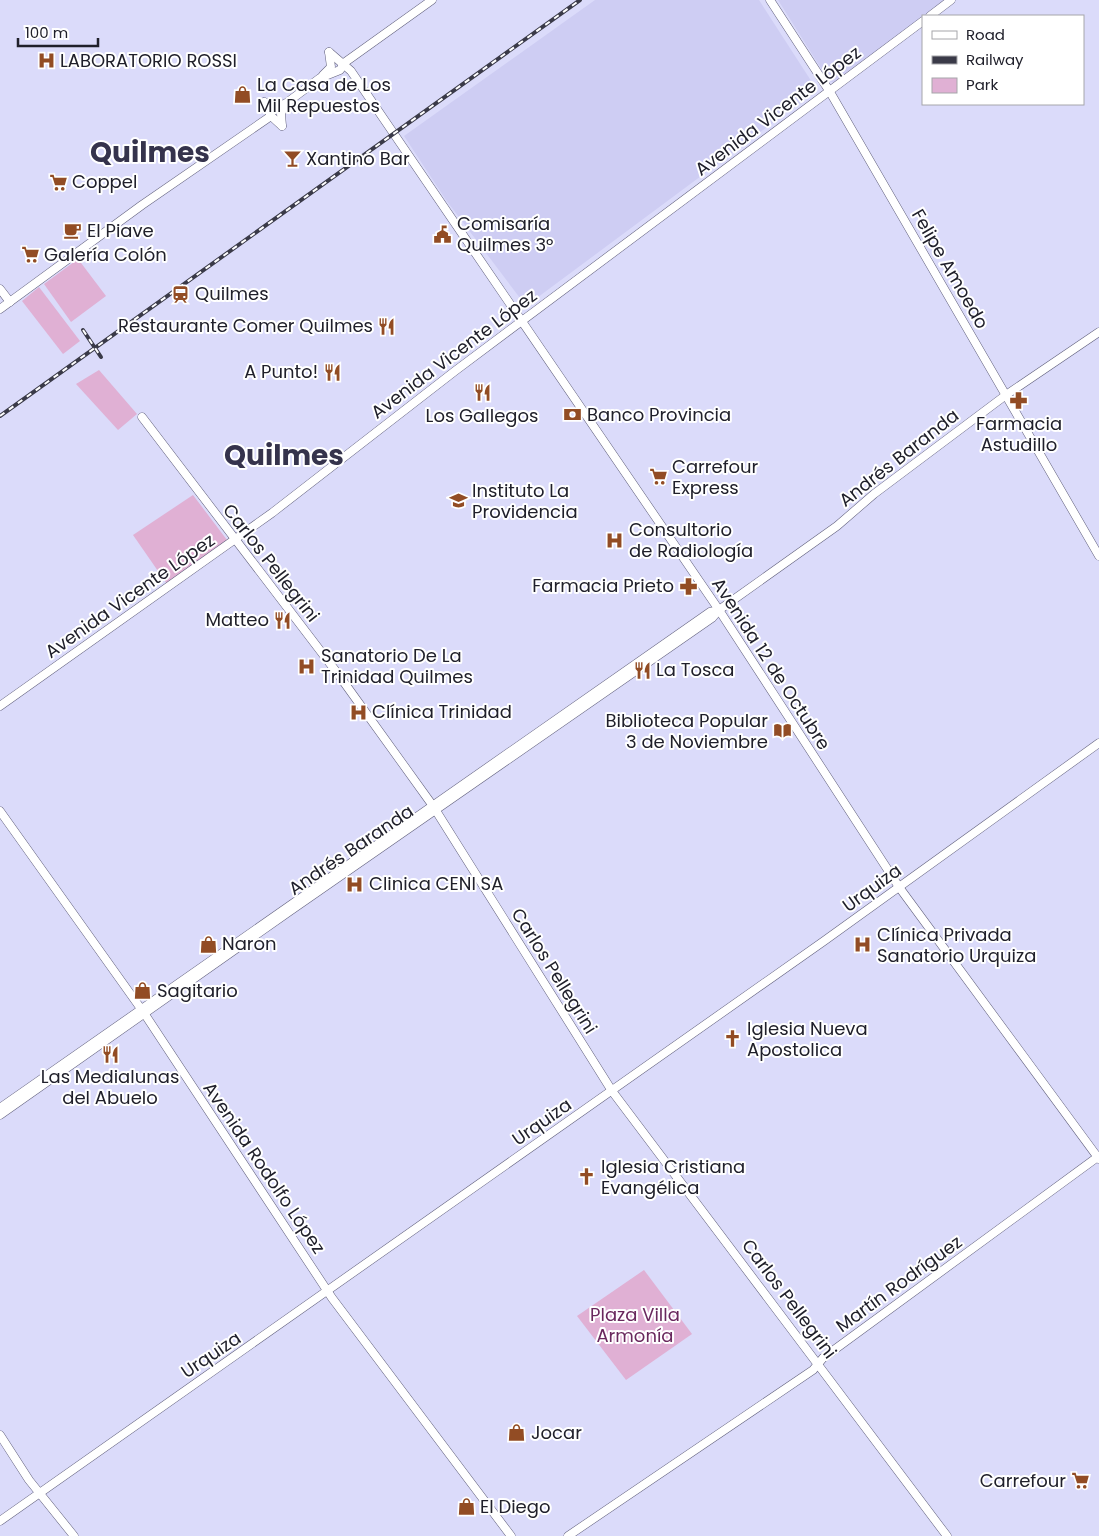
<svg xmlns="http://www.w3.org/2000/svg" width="1099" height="1536" viewBox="0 0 1099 1536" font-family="Poppins,sans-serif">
<rect width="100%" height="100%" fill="#dbdbfa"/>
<!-- built -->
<g fill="#cecdf3">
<path d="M 595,0 L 759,0 L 817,90 L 526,306 L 446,200 L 404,136 Z"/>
<path d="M 778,0 L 945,0 L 835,83 L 829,81 Z"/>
</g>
<!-- green -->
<g fill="#e0b0d4">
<path d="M 78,259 L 106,296 L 71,322 L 44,284 Z"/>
<path d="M 39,287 L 80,341 L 63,354 L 22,301 Z"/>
<path d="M 99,370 L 137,414 L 118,430 L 76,384 Z"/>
<path d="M 193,495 L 227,540 L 167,584 L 133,535 Z"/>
<path d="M 644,1270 L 692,1334 L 626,1380 L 577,1316 Z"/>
</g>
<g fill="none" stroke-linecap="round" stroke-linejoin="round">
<defs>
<g id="secondary">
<path d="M 770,0 L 830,92 L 1099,556"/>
<path d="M 930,16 L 951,0"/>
<path d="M 329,52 L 351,71 L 719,610 L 899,887 L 1099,1159"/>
<path d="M 323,75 L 331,67 L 329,52"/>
<path d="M 264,102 L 275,106 L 285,104 L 320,78 L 340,70 L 344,63 L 432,0"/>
<path d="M 264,102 L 271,116 L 282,126"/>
<path d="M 282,126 L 281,114 L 285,104"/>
<path d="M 0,289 L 10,302"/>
<path d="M 0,309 L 142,205 L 271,116"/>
<path d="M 142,417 L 338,674 L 433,806 L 612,1091 L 947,1536"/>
<path d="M 0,706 L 272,513 L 455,371 L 923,21"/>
<path d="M 0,811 L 144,1013 L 332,1298 L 511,1536"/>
<path d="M 0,1108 L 710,612 L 719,610"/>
<path d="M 0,1115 L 290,911 L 712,618 L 719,610 L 837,526 L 874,494 L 1006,395 L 1099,332"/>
<path d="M 0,1435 L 29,1480 L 74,1536"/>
<path d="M 0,1521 L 824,941 L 1099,743"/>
<path d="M 568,1536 L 813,1370 L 823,1358 L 1099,1156"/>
</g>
</defs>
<!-- secondary casing -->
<use href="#secondary" stroke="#62617d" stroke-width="9"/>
<!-- secondary -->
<use href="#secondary" stroke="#fff" stroke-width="8"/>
<defs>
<g id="rail">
<path d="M 83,330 L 101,357"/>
<path d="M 0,416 L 580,0"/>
</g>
</defs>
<!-- rail casing -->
<use href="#rail" stroke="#3a3a48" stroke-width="4"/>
<!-- rail -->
<use href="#rail" stroke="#fff" stroke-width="2" stroke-dasharray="5.5" stroke-linecap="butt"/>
</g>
<!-- icons -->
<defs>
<symbol id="hospital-bare" viewBox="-9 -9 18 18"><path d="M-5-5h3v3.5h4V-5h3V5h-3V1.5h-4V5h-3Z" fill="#924c24" stroke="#fff" stroke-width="2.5" paint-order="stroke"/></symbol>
<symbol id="shop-bare" viewBox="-9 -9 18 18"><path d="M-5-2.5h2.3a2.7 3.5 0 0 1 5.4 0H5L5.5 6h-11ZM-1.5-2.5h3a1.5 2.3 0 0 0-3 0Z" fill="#924c24" stroke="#fff" stroke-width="2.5" paint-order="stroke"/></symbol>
<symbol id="bar-bare" viewBox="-9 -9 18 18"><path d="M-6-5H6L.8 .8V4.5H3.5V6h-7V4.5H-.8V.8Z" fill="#924c24" stroke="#fff" stroke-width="2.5" paint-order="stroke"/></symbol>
<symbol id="supermarket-bare" viewBox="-9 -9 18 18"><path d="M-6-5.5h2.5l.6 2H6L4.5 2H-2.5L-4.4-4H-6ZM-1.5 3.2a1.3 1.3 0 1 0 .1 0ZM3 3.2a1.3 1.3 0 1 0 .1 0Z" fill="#924c24" stroke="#fff" stroke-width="2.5" paint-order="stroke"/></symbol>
<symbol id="cafe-bare" viewBox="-9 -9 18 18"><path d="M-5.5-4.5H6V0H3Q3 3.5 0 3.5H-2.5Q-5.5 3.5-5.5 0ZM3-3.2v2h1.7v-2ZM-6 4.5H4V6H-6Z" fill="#924c24" stroke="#fff" stroke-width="2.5" paint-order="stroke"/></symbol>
<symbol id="civic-bare" viewBox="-9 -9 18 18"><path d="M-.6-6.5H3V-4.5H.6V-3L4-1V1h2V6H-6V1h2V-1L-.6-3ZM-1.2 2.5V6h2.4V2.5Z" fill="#924c24" stroke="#fff" stroke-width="2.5" paint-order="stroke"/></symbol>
<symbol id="station-bare" viewBox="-9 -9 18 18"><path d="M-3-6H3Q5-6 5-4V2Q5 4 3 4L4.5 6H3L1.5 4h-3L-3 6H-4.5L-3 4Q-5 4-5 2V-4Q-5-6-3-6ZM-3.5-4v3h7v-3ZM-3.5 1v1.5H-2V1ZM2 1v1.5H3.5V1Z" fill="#924c24" stroke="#fff" stroke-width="2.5" paint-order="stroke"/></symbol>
<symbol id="restaurant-bare" viewBox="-9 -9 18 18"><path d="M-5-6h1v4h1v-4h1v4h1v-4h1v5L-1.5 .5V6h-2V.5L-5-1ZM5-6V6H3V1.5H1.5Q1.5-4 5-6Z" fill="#924c24" stroke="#fff" stroke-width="2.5" paint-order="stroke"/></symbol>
<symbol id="pharmacy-bare" viewBox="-9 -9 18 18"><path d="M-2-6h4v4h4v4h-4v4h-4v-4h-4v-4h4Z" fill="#924c24" stroke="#fff" stroke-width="2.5" paint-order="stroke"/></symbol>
<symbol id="bank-bare" viewBox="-9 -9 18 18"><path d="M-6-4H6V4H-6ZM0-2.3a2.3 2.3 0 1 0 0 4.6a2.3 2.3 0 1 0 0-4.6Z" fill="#924c24" stroke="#fff" stroke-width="2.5" paint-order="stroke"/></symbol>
<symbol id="school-bare" viewBox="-9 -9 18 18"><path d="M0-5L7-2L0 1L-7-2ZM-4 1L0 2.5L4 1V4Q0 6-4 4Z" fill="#924c24" stroke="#fff" stroke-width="2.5" paint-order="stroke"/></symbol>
<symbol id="library-bare" viewBox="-9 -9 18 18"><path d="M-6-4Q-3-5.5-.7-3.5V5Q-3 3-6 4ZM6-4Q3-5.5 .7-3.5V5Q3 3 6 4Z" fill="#924c24" stroke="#fff" stroke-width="2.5" paint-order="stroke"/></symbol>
<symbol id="church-bare" viewBox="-9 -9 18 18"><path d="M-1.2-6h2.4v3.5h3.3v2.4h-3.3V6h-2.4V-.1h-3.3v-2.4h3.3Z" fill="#924c24" stroke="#fff" stroke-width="2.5" paint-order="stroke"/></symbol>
</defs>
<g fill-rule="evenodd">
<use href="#hospital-bare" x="34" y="48" width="25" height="25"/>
<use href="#shop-bare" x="230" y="82" width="25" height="25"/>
<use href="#bar-bare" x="280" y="146" width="25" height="25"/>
<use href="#supermarket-bare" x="46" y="170" width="25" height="25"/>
<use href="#cafe-bare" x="60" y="218" width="25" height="25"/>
<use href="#civic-bare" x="430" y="222" width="25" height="25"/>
<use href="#supermarket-bare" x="18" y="242" width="25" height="25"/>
<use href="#station-bare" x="168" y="282" width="25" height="25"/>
<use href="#restaurant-bare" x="374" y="314" width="25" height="25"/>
<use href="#restaurant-bare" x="320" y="360" width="25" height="25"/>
<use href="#restaurant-bare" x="470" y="380" width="25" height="25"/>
<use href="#pharmacy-bare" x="1006" y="388" width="25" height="25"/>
<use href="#bank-bare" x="560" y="402" width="25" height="25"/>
<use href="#supermarket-bare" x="646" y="464" width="25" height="25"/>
<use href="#school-bare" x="446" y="488" width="25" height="25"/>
<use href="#hospital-bare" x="602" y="528" width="25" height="25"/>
<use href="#pharmacy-bare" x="676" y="574" width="25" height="25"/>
<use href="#restaurant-bare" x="270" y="608" width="25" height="25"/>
<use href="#hospital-bare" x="294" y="654" width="25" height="25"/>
<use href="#restaurant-bare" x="630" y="658" width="25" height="25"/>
<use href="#hospital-bare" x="346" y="700" width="25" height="25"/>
<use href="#library-bare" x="770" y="718" width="25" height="25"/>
<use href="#hospital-bare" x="342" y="872" width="25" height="25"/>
<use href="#shop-bare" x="196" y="932" width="25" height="25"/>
<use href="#hospital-bare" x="850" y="932" width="25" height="25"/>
<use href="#shop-bare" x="130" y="978" width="25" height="25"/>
<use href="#church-bare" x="720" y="1026" width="25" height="25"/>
<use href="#restaurant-bare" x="98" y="1042" width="25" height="25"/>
<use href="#church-bare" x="574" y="1164" width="25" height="25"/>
<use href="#shop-bare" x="504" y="1420" width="25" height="25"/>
<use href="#supermarket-bare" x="1068" y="1468" width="25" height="25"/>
<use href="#shop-bare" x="454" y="1494" width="25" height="25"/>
</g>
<g text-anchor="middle" stroke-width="4" stroke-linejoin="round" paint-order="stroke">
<!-- poi labels -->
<g font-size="18" fill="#20202b" stroke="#fff" text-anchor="start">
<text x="60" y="67">LABORATORIO ROSSI</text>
<text x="257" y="91">La Casa de Los<tspan x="257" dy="21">Mil Repuestos</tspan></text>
<text x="306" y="165">Xantino Bar</text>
<text x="72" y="188">Coppel</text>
<text x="457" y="230">Comisaría<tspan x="457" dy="21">Quilmes 3°</tspan></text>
<text x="87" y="237">El Piave</text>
<text x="44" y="261">Galería Colón</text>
<text x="195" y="300">Quilmes</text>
<text x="373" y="332" text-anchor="end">Restaurante Comer Quilmes</text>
<text x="318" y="378" text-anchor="end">A Punto!</text>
<text x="587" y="421">Banco Provincia</text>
<text x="482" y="422" text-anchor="middle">Los Gallegos</text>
<text x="1019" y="430" text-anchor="middle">Farmacia<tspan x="1019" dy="21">Astudillo</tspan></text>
<text x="672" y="473">Carrefour<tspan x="672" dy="21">Express</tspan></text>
<text x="472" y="497">Instituto La<tspan x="472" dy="21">Providencia</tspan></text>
<text x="629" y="536">Consultorio<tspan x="629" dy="21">de Radiología</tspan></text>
<text x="674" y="592" text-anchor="end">Farmacia Prieto</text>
<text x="269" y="626" text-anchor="end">Matteo</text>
<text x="321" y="662">Sanatorio De La<tspan x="321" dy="21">Trinidad Quilmes</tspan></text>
<text x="656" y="676">La Tosca</text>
<text x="372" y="718">Clínica Trinidad</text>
<text x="768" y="727" text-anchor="end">Biblioteca Popular<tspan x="768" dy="21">3 de Noviembre</tspan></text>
<text x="369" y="890">Clinica CENI SA</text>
<text x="877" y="941">Clínica Privada<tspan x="877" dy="21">Sanatorio Urquiza</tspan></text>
<text x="222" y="950">Naron</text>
<text x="157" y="997">Sagitario</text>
<text x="747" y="1035">Iglesia Nueva<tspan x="747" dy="21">Apostolica</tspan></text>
<text x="110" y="1083" text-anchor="middle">Las Medialunas<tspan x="110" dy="21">del Abuelo</tspan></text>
<text x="601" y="1173">Iglesia Cristiana<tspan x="601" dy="21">Evangélica</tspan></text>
<text x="531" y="1439">Jocar</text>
<text x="1066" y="1487" text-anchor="end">Carrefour</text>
<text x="480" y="1513">El Diego</text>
</g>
<!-- street labels -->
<g font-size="18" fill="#20202b" stroke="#fff">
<text transform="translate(778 111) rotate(-37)" y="6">Avenida Vicente López</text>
<text transform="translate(950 269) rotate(60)" y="6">Felipe Amoedo</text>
<text transform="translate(454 354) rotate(-37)" y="6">Avenida Vicente López</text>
<text transform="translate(899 458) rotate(-38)" y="6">Andrés Baranda</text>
<text transform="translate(271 563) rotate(52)" y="6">Carlos Pellegrini</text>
<text transform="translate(130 596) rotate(-35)" y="6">Avenida Vicente López</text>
<text transform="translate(771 664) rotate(57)" y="6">Avenida 12 de Octubre</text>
<text transform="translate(351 850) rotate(-34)" y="6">Andrés Baranda</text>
<text transform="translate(872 888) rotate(-36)" y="6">Urquiza</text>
<text transform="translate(554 971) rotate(58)" y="6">Carlos Pellegrini</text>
<text transform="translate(542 1122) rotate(-35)" y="6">Urquiza</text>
<text transform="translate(264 1168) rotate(56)" y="6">Avenida Rodolfo López</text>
<text transform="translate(899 1284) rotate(-36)" y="6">Martín Rodríguez</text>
<text transform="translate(789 1299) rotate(53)" y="6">Carlos Pellegrini</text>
<text transform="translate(211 1355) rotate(-34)" y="6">Urquiza</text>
</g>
<!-- park labels -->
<g font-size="18" fill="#69285d" stroke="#fff">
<text x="635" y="1321">Plaza Villa<tspan x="635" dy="21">Armonía</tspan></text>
</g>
<!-- town labels -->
<g font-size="28" font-weight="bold" fill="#35334c" stroke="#fff">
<text x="150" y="162">Quilmes</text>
<text x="284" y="465">Quilmes</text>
</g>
</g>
<!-- legend -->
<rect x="922" y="15" width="162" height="90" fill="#ffffff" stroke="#a6a6aa"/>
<rect x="932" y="31" width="25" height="8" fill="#ffffff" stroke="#a6a6aa"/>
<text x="966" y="40" font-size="15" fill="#20202b">Road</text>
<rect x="932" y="56" width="25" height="8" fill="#3a3a48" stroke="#a6a6aa"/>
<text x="966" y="65" font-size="15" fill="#20202b">Railway</text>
<rect x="932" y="78" width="25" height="15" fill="#e0b0d4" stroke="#a6a6aa"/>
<text x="966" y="90" font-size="15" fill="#20202b">Park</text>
<!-- scale -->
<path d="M18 38v8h80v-8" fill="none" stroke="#20202b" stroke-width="2.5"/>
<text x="25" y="38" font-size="15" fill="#20202b" stroke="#ffffff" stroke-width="4" paint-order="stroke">100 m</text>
</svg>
